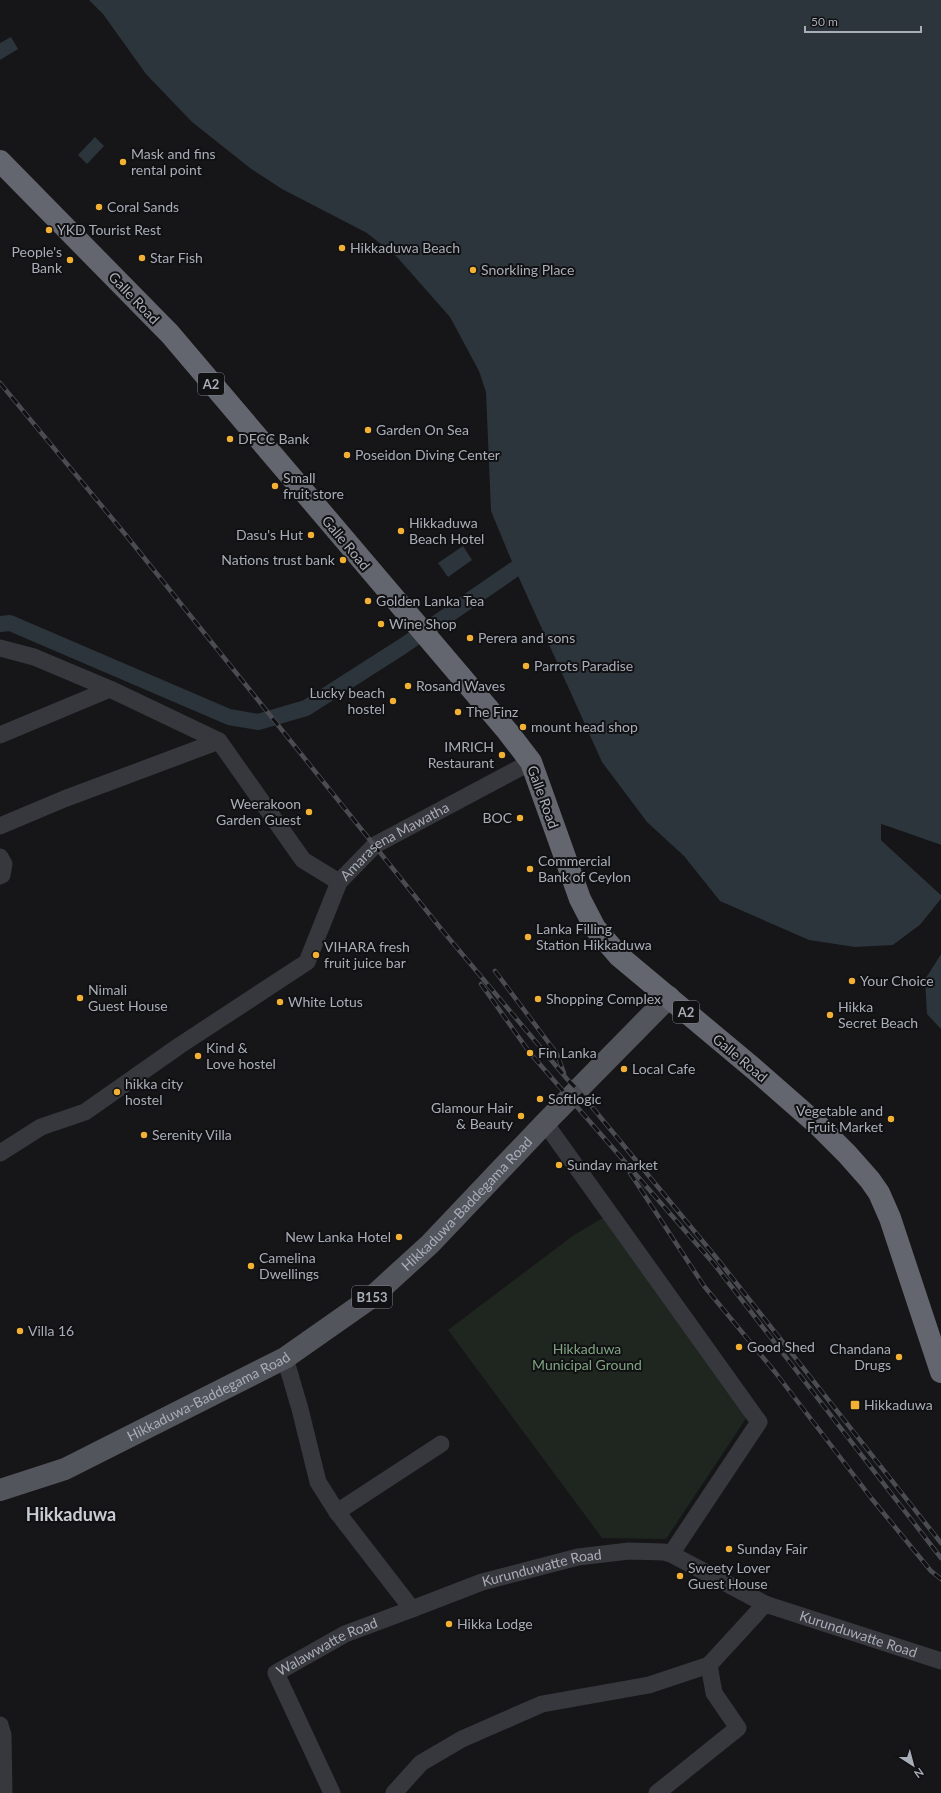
<svg xmlns="http://www.w3.org/2000/svg" width="941" height="1793" viewBox="0 0 941 1793" font-family="Lato,sans-serif">
<rect width="100%" height="100%" fill="#161618"/>
<!-- green -->
<path fill="#1e261f" d="M 604,1217 L 747,1417 L 666,1539 L 602,1538 L 448,1330 L 574,1235 Z"/>
<!-- water -->
<g fill="#2c353c">
<path d="M 89,0 L 941,0 L 941,845 L 881,824 L 881,840 L 941,895 L 941,899 L 920,925 L 893,945 L 855,947 L 809,940 L 720,901 L 684,856 L 647,822 L 602,762 L 515,569 L 491,511 L 486,392 L 479,371 L 450,317 L 397,257 L 367,233 L 282,189 L 250,168 L 192,122 L 146,74 L 103,14 Z"/>
<path d="M 11,37 L 18,49 L 0,60 L 0,43 Z"/>
<path d="M 95,137 L 104,146 L 87,164 L 78,155 Z"/>
<path d="M 463,546 L 472,560 L 448,577 L 438,563 Z"/>
<path d="M 941,954 L 941,1029 L 927,1014 L 925,979 Z"/>
</g>
<!-- pier -->
<g fill="#161618">
<path d="M 881,824 L 941,845 L 941,847 L 883,826 L 883,839 L 941,893 L 941,895 L 881,840 Z"/>
<path d="M 941,899 L 941,902 L 922,926 L 895,947 L 893,945 L 920,925 Z"/>
<path d="M 941,952 L 941,954 L 925,979 L 924,977 Z"/>
</g>
<g fill="none" stroke-linecap="round" stroke-linejoin="round">
<!-- canal -->
<path stroke="#2c353c" stroke-width="16" d="M 0,624 L 10,623 L 229,717 L 258,722 L 306,708 L 403,646 L 515,569"/>
<!-- street -->
<g stroke="#37383d" stroke-width="17">
<path d="M 0,648 L 34,657 L 110,689 L 219,741 L 303,860 L 339,882"/>
<path d="M 0,735 L 110,689"/>
<path d="M 0,826 L 64,799 L 219,741"/>
<path d="M 0,857 L 4,864 L 2,875 L 0,876"/>
<path d="M 545,1123 L 759,1422 L 671,1554"/>
<path id="s1" d="M 0,1153 L 41,1127 L 85,1112 L 179,1046 L 307,962 L 339,882 L 375,845 L 531,762"/>
<path id="s2" d="M 285,1358 L 300,1409 L 318,1482 L 337,1512 L 412,1609 L 482,1582 L 578,1557 L 629,1551 L 664,1552 L 671,1554 L 765,1604 L 941,1661"/>
<path d="M 337,1512 L 441,1444"/>
<path d="M 0,1725 L 3,1735 L 4,1793"/>
<path id="s3" d="M 332,1793 L 276,1673 L 345,1634 L 412,1609"/>
<path d="M 394,1793 L 421,1763 L 462,1739 L 542,1704 L 649,1685 L 709,1665"/>
<path d="M 657,1793 L 738,1728 L 714,1693 L 709,1665 L 765,1604"/>
</g>
<!-- primary -->
<path stroke="#53555c" stroke-width="22" id="s4" d="M 0,1490 L 65,1469 L 285,1358 L 372,1297 L 430,1244 L 545,1123 L 669,997"/>
<!-- highway -->
<path stroke="#63666e" stroke-width="22" d="M 0,161 L 170,334 L 508,732 L 531,762 L 580,899 L 595,928 L 619,956 L 753,1068 L 818,1125 L 847,1154 L 870,1180 L 879,1193 L 890,1218 L 941,1372"/>
<defs>
<g id="rail">
<path d="M 0,383 L 125,534 L 442,930 L 567,1079 L 578,1090 L 719,1261 L 941,1543"/>
<path d="M 495,971 L 557,1054 L 564,1073"/>
<path d="M 481,984 L 530,1053 L 714,1264 L 941,1558"/>
<path d="M 630,1173 L 704,1286 L 775,1372 L 872,1499 L 931,1571 L 941,1579"/>
</g>
</defs>
<!-- rail casing -->
<use href="#rail" stroke="#4a4c52" stroke-width="4.5"/>
<!-- rail -->
<use href="#rail" stroke="#111113" stroke-width="3" stroke-dasharray="9" stroke-linecap="butt"/>
</g>
<!-- markers -->
<g fill="#f2b134" stroke="#111113" stroke-width="1.5">
<circle cx="123" cy="162" r="4"/>
<circle cx="99" cy="207" r="4"/>
<circle cx="49" cy="230" r="4"/>
<circle cx="342" cy="248" r="4"/>
<circle cx="142" cy="258" r="4"/>
<circle cx="70" cy="260" r="4"/>
<circle cx="473" cy="270" r="4"/>
<circle cx="368" cy="430" r="4"/>
<circle cx="230" cy="439" r="4"/>
<circle cx="347" cy="455" r="4"/>
<circle cx="275" cy="486" r="4"/>
<circle cx="401" cy="531" r="4"/>
<circle cx="311" cy="535" r="4"/>
<circle cx="343" cy="560" r="4"/>
<circle cx="368" cy="601" r="4"/>
<circle cx="381" cy="624" r="4"/>
<circle cx="470" cy="638" r="4"/>
<circle cx="526" cy="666" r="4"/>
<circle cx="408" cy="686" r="4"/>
<circle cx="393" cy="701" r="4"/>
<circle cx="458" cy="712" r="4"/>
<circle cx="523" cy="727" r="4"/>
<circle cx="502" cy="755" r="4"/>
<circle cx="309" cy="812" r="4"/>
<circle cx="520" cy="818" r="4"/>
<circle cx="530" cy="869" r="4"/>
<circle cx="528" cy="937" r="4"/>
<circle cx="316" cy="955" r="4"/>
<circle cx="852" cy="981" r="4"/>
<circle cx="80" cy="998" r="4"/>
<circle cx="538" cy="999" r="4"/>
<circle cx="280" cy="1002" r="4"/>
<circle cx="830" cy="1015" r="4"/>
<circle cx="530" cy="1053" r="4"/>
<circle cx="198" cy="1056" r="4"/>
<circle cx="624" cy="1069" r="4"/>
<circle cx="117" cy="1092" r="4"/>
<circle cx="540" cy="1099" r="4"/>
<circle cx="521" cy="1116" r="4"/>
<circle cx="891" cy="1119" r="4"/>
<circle cx="144" cy="1135" r="4"/>
<circle cx="559" cy="1165" r="4"/>
<circle cx="399" cy="1237" r="4"/>
<circle cx="251" cy="1266" r="4"/>
<circle cx="20" cy="1331" r="4"/>
<circle cx="739" cy="1347" r="4"/>
<circle cx="899" cy="1357" r="4"/>
<rect x="850" y="1400" width="10" height="10" rx="2"/>
<circle cx="729" cy="1549" r="4"/>
<circle cx="680" cy="1576" r="4"/>
<circle cx="449" cy="1624" r="4"/>
</g>
<g text-anchor="middle" stroke-width="4" stroke-linejoin="round" paint-order="stroke">
<!-- shield labels -->
<g fill="#111113" stroke="#7b7e86" stroke-width="1">
<rect x="198" y="373" width="26" height="22" rx="3"/>
<rect x="673" y="1001" width="26" height="22" rx="3"/>
<rect x="352" y="1286" width="40" height="22" rx="3"/>
</g>
<g font-size="13" font-weight="bold" fill="#a8adb8">
<text x="211" y="389">A2</text>
<text x="686" y="1017">A2</text>
<text x="372" y="1302">B153</text>
</g>
<!-- poi labels -->
<g font-size="14" fill="#a8adb8" stroke="#111113" text-anchor="start">
<text x="131" y="159">Mask and fins<tspan x="131" dy="16">rental point</tspan></text>
<text x="107" y="212">Coral Sands</text>
<text x="57" y="235">YKD Tourist Rest</text>
<text x="350" y="253">Hikkaduwa Beach</text>
<text x="62" y="257" text-anchor="end">People's<tspan x="62" dy="16">Bank</tspan></text>
<text x="150" y="263">Star Fish</text>
<text x="481" y="275">Snorkling Place</text>
<text x="376" y="435">Garden On Sea</text>
<text x="238" y="444">DFCC Bank</text>
<text x="355" y="460">Poseidon Diving Center</text>
<text x="283" y="483">Small<tspan x="283" dy="16">fruit store</tspan></text>
<text x="409" y="528">Hikkaduwa<tspan x="409" dy="16">Beach Hotel</tspan></text>
<text x="303" y="540" text-anchor="end">Dasu's Hut</text>
<text x="335" y="565" text-anchor="end">Nations trust bank</text>
<text x="376" y="606">Golden Lanka Tea</text>
<text x="389" y="629">Wine Shop</text>
<text x="478" y="643">Perera and sons</text>
<text x="534" y="671">Parrots Paradise</text>
<text x="416" y="691">Rosand Waves</text>
<text x="385" y="698" text-anchor="end">Lucky beach<tspan x="385" dy="16">hostel</tspan></text>
<text x="466" y="717">The Finz</text>
<text x="531" y="732">mount head shop</text>
<text x="494" y="752" text-anchor="end">IMRICH<tspan x="494" dy="16">Restaurant</tspan></text>
<text x="301" y="809" text-anchor="end">Weerakoon<tspan x="301" dy="16">Garden Guest</tspan></text>
<text x="512" y="823" text-anchor="end">BOC</text>
<text x="538" y="866">Commercial<tspan x="538" dy="16">Bank of Ceylon</tspan></text>
<text x="536" y="934">Lanka Filling<tspan x="536" dy="16">Station Hikkaduwa</tspan></text>
<text x="324" y="952">VIHARA fresh<tspan x="324" dy="16">fruit juice bar</tspan></text>
<text x="860" y="986">Your Choice</text>
<text x="88" y="995">Nimali<tspan x="88" dy="16">Guest House</tspan></text>
<text x="546" y="1004">Shopping Complex</text>
<text x="288" y="1007">White Lotus</text>
<text x="838" y="1012">Hikka<tspan x="838" dy="16">Secret Beach</tspan></text>
<text x="206" y="1053">Kind &amp;<tspan x="206" dy="16">Love hostel</tspan></text>
<text x="538" y="1058">Fin Lanka</text>
<text x="632" y="1074">Local Cafe</text>
<text x="125" y="1089">hikka city<tspan x="125" dy="16">hostel</tspan></text>
<text x="548" y="1104">Softlogic</text>
<text x="513" y="1113" text-anchor="end">Glamour Hair<tspan x="513" dy="16">&amp; Beauty</tspan></text>
<text x="883" y="1116" text-anchor="end">Vegetable and<tspan x="883" dy="16">Fruit Market</tspan></text>
<text x="152" y="1140">Serenity Villa</text>
<text x="567" y="1170">Sunday market</text>
<text x="391" y="1242" text-anchor="end">New Lanka Hotel</text>
<text x="259" y="1263">Camelina<tspan x="259" dy="16">Dwellings</tspan></text>
<text x="28" y="1336">Villa 16</text>
<text x="747" y="1352">Good Shed</text>
<text x="891" y="1354" text-anchor="end">Chandana<tspan x="891" dy="16">Drugs</tspan></text>
<text x="864" y="1410">Hikkaduwa</text>
<text x="737" y="1554">Sunday Fair</text>
<text x="688" y="1573">Sweety Lover<tspan x="688" dy="16">Guest House</tspan></text>
<text x="457" y="1629">Hikka Lodge</text>
</g>
<!-- street labels -->
<g font-size="14" fill="#a8adb8" stroke="#111113">
<text transform="translate(134 298) rotate(46)" y="5">Galle Road</text>
<text transform="translate(346 543) rotate(50)" y="5">Galle Road</text>
<text transform="translate(543 797) rotate(70)" y="5">Galle Road</text>
<text dy="5" stroke="none"><textPath href="#s1" startOffset="519">Amarasena Mawatha</textPath></text>
<text transform="translate(740 1058) rotate(40)" y="5">Galle Road</text>
<text dy="5" stroke="none"><textPath href="#s4" startOffset="554">Hikkaduwa-Baddegama Road</textPath></text>
<text dy="5" stroke="none"><textPath href="#s4" startOffset="229">Hikkaduwa-Baddegama Road</textPath></text>
<text dy="5" stroke="none"><textPath href="#s2" startOffset="423">Kurunduwatte Road</textPath></text>
<text dy="5" stroke="none"><textPath href="#s2" startOffset="759">Kurunduwatte Road</textPath></text>
<text dy="5" stroke="none"><textPath href="#s3" startOffset="190">Walawwatte Road</textPath></text>
</g>
<!-- park labels -->
<g font-size="14" fill="#7fa381" stroke="#111113">
<text x="587" y="1354">Hikkaduwa<tspan x="587" dy="16">Municipal Ground</tspan></text>
</g>
<!-- district labels -->
<g font-size="18" font-weight="bold" fill="#c9ccd4" stroke="#111113">
<text x="71" y="1521">Hikkaduwa</text>
</g>
</g>
<!-- north arrow -->
<g transform="translate(913 1765) rotate(144)" stroke="#111113" stroke-width="3" paint-order="stroke">
<path d="M0-3L7 15L0 10L-7 15Z" fill="#a8adb8"/>
<text y="-6" font-size="11" font-weight="bold" text-anchor="middle" fill="#a8adb8">N</text>
</g>
<!-- scale -->
<path d="M805 26v6h116v-6" fill="none" stroke="#a8adb8" stroke-width="2"/>
<text x="811" y="26" font-size="12" fill="#a8adb8" stroke="#111113" stroke-width="3" paint-order="stroke">50 m</text>
</svg>
